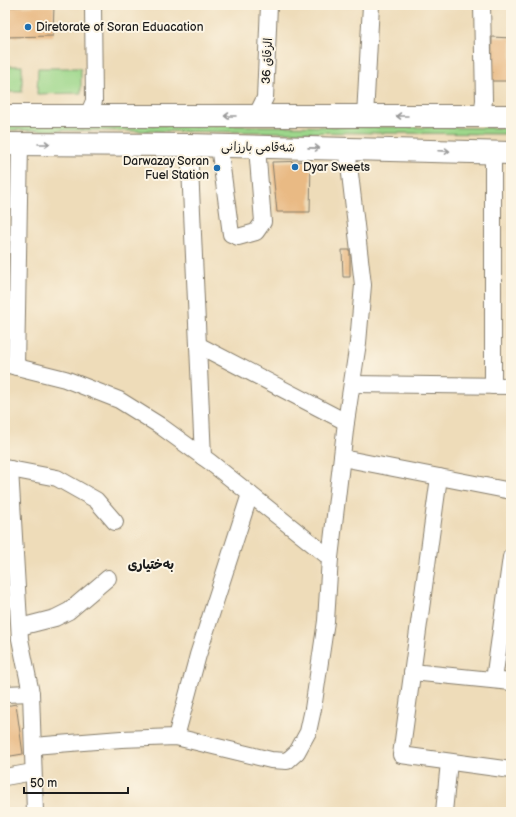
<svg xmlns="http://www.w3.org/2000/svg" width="516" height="817" viewBox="0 0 516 817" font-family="'Balsamiq Sans','Playpen Sans Arabic',sans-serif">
<rect width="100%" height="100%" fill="#fcf5e5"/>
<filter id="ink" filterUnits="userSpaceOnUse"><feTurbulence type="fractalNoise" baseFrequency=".025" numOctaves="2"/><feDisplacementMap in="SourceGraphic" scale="8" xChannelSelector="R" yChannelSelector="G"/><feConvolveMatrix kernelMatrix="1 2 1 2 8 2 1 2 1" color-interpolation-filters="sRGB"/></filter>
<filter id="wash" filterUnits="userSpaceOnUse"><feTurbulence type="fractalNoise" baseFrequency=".012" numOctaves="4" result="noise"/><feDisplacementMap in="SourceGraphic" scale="16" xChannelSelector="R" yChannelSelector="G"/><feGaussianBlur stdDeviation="0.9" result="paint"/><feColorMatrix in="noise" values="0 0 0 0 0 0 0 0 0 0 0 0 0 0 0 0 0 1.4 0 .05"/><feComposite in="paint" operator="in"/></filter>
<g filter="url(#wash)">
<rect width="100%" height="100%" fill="#eedcb9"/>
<!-- green -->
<g fill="#9dd78b" stroke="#5c7a54">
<rect x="5" y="66" width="17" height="26"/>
<path d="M 38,68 L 81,68 L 81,93 L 37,94 Z"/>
<path d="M 5,124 L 511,128 L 511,134 L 5,130 Z"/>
</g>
<g id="blocks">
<!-- building -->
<g fill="#e9ba84">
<path d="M 54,6 L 53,36 L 5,37 L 5,7 Z"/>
<path d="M 492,37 L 511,38 L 511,81 L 491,81 Z"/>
<path d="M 311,161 L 310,212 L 277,212 L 272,162 Z"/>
<path d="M 342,250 L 350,250 L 350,277 L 343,277 Z"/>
<path d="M 16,704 L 23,754 L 5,757 L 5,706 Z"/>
</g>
</g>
</g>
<g filter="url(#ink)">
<use href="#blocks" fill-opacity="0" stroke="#857c6a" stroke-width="1"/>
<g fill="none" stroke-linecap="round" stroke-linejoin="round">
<defs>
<g id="minor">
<path d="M 482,5 L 484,100 L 482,117"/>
<path d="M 256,116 L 265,98 L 269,5"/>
<path d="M 365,116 L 371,5"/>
<path d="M 87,117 L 94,101 L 93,5"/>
<path d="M 189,145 L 203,457"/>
<path d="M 219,146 L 231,234 L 238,237 L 256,232 L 263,222 L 257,147"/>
<path d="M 198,345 L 346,422"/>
<path d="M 5,364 L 65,379 L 119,400 L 159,425 L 210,462 L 330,558"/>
<path d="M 16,367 L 20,144"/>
<path d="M 352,384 L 511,386"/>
<path d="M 493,386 L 493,152"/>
<path d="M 342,458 L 511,491"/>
<path d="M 5,468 L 57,478 L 96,500 L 115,522"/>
<path d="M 10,469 L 20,639 L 31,693 L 35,812"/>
<path d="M 439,477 L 401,755 L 511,770"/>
<path d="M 20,627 L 55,618 L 69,611 L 108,578"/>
<path d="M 412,672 L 511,682"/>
<path d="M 494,680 L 511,557"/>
<path d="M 5,694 L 31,693"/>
<path d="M 176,737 L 198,655 L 250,494"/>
<path d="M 33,746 L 121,739 L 176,737 L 271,760 L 287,761 L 297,752 L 308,732 L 313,709 L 326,621 L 330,558 L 346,422 L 358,343 L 363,285 L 347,148"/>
<path d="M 5,777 L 33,772"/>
<path d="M 444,812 L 449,762"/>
</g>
<g id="highway">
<path d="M 5,116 L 511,116"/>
<path d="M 5,144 L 189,145 L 511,153"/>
</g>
</defs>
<!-- minor casing -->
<use href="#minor" stroke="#857c6a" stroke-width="18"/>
<!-- highway casing -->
<use href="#highway" stroke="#857c6a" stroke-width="24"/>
<!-- minor -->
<use href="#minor" stroke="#fff" stroke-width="16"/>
<!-- highway -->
<use href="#highway" stroke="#fff" stroke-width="22"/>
</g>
<!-- one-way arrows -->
<defs><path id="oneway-shaft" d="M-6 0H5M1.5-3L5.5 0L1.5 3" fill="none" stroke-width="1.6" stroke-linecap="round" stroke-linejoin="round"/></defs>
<g stroke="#999">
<use href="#oneway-shaft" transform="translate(230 116) rotate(180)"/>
<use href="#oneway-shaft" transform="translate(402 116) rotate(-180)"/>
<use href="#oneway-shaft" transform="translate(44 144)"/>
<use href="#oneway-shaft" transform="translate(314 148) rotate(1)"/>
<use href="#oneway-shaft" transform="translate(444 151) rotate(2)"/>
</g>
</g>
<!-- markers -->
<g fill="#1f6fb2" stroke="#fcf5e5" stroke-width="1.5">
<circle cx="28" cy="27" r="4"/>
<circle cx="295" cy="167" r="4"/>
<circle cx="217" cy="168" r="4"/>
</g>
<g text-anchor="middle" stroke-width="4" stroke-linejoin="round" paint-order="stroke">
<!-- poi labels -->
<g font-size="12" fill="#1c1c1c" stroke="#fcf5e5" text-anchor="start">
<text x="36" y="31">Diretorate of Soran Eduacation</text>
<text x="209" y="165" text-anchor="end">Darwazay Soran<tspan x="209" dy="14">Fuel Station</tspan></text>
<text x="303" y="171">Dyar Sweets</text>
</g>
<!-- street labels -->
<g font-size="12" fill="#1c1c1c" stroke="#fcf5e5">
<text transform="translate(267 61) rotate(-87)" y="4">الزقاق 36</text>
<text transform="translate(258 147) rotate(1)" y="4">شەقامی بارزانی</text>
</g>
<!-- neighbourhood labels -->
<g font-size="13" font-weight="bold" fill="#1c1c1c" stroke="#fcf5e5">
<text x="151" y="569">بەختیاری</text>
</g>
</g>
<!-- margin -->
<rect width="516" height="817" fill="none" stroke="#fcf5e5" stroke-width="20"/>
<!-- scale -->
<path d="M24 787v6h104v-6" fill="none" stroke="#1c1c1c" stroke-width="2"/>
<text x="30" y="787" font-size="12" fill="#1c1c1c" stroke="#fcf5e5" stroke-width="3" paint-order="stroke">50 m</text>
</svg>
